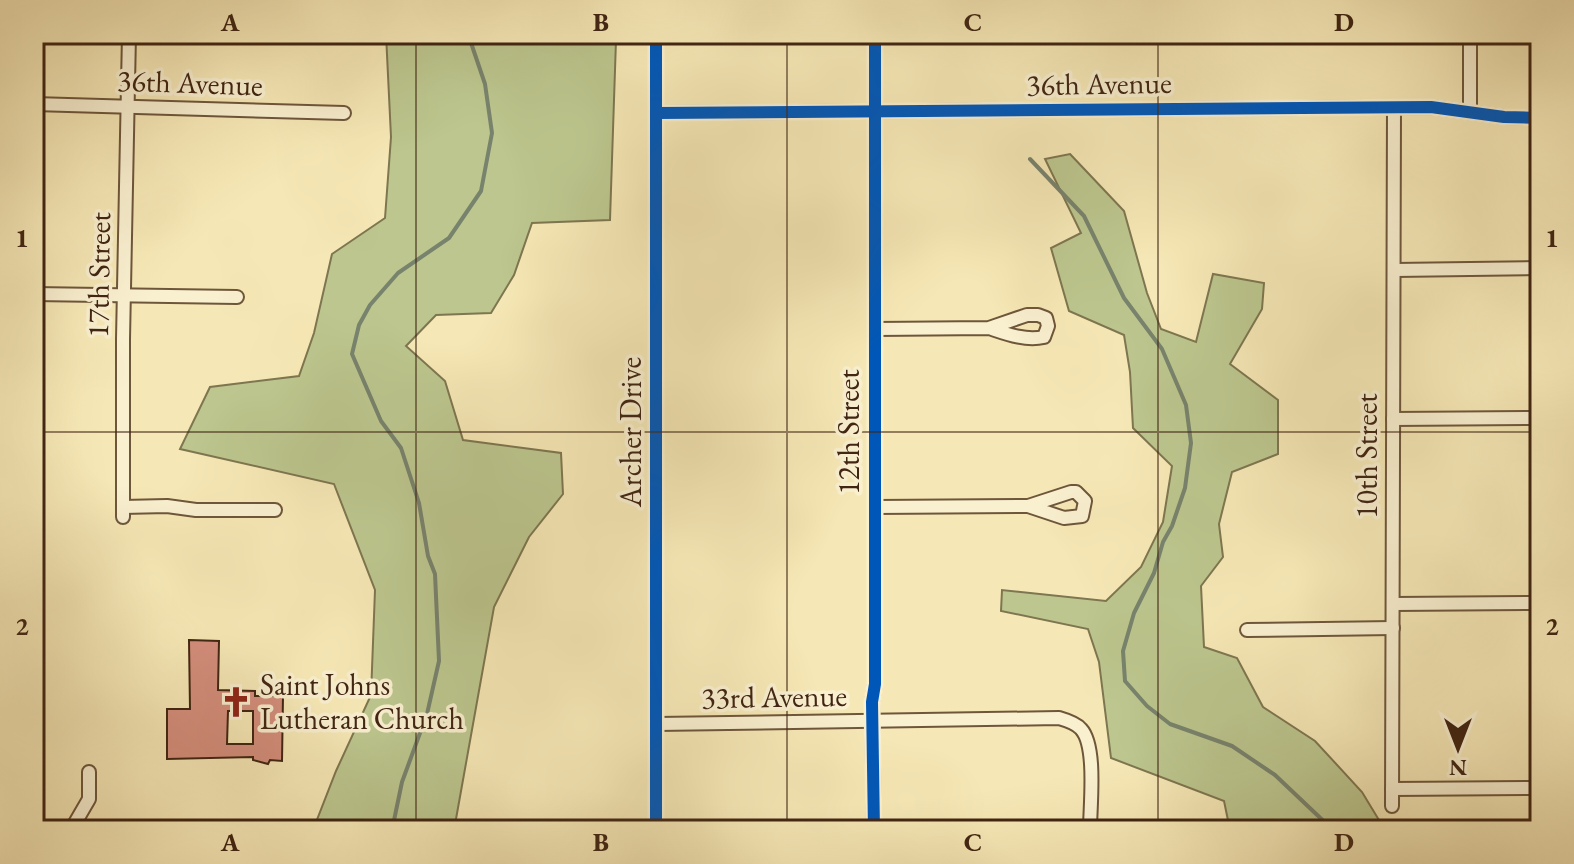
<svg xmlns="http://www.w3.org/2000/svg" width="1574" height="864" viewBox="0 0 1574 864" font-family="'EB Garamond',serif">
<rect width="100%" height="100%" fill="#f6e8b6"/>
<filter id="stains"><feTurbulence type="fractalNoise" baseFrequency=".0025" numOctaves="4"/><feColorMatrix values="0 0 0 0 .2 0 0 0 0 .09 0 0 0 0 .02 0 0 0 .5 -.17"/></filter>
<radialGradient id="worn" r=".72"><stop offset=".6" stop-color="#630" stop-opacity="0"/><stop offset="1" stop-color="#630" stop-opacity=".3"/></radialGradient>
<!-- green -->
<g fill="#bcc68e" stroke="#7e7650" stroke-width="2">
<path d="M 386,34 L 606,34 L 616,40 L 610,220 L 532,223 L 514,275 L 491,313 L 436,315 L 406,346 L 445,381 L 463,440 L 561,453 L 563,494 L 529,537 L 494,607 L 456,819 L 448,830 L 313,830 L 336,771 L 371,695 L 375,590 L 334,484 L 180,449 L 210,387 L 299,376 L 314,333 L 332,254 L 385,218 L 391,137 Z"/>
<path d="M 1070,154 L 1124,211 L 1147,293 L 1161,329 L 1196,342 L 1213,274 L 1264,283 L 1262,309 L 1230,364 L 1278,400 L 1278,454 L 1232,472 L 1219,524 L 1223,557 L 1201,586 L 1204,647 L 1237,658 L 1263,707 L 1315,741 L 1362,792 L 1385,830 L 1230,830 L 1224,801 L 1111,758 L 1099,662 L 1088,629 L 1001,611 L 1002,590 L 1106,601 L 1141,567 L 1163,522 L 1172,466 L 1133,428 L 1130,372 L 1124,335 L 1069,311 L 1051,248 L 1081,233 L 1045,159 Z"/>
</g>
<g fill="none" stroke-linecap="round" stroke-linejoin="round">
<!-- stream -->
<g stroke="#78836d" stroke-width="4">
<path d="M 1030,159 L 1084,216 L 1124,298 L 1162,349 L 1186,405 L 1191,443 L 1185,488 L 1172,526 L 1163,542 L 1154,573 L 1134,613 L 1123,651 L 1125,681 L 1147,706 L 1170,724 L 1232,746 L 1275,775 L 1333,830"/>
<path d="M 392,830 L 402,782 L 427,714 L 439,661 L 435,574 L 428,556 L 419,503 L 401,448 L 381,421 L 352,354 L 359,325 L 370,305 L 398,273 L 449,238 L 481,191 L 492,133 L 485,84 L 468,34"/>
</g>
</g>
<!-- building -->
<path fill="#d48e7c" stroke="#402512" stroke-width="2" fill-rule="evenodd" d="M 189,640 L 219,641 L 218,690 L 255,691 L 255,696 L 283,696 L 282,761 L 270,760 L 268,764 L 253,760 L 253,757 L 167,759 L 167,709 L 190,709 ZM 228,711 L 253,711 L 253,744 L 227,744 Z"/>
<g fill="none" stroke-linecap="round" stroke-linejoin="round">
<defs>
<g id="minor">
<path d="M 34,104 L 344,113"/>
<path d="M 1470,112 L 1470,34"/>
<path d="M 657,113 L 1431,107 L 1504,117 L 1540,118"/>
<path d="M 1395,270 L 1540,268"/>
<path d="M 34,294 L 237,297"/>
<path d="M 876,329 L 989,328 L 1027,315 L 1038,315 L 1046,318 L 1048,326 L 1044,337 C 1025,341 1007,334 989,328"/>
<path d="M 1393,419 L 1540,418"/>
<path d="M 34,443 L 35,443"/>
<path d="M 123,507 L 167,506 L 196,510 L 275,510"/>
<path d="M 875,507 L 1028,506 L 1071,492 L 1076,492 L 1085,501 L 1082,516 L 1064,518 L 1028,506"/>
<path d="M 123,517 L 123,339 L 129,34"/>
<path d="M 34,600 L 35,600"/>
<path d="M 1393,604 L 1540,603"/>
<path d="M 1247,630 L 1393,628"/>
<path d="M 657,724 L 1059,718 C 1066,720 1076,723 1081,729 C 1097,746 1090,806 1090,830"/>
<path d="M 1392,789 L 1540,788"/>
<path d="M 1392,806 L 1394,107"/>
<path d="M 71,830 L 89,799 L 89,772"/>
<path d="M 656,830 L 656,34"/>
<path d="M 874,830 L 872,702 L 875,684 L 875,34"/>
</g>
</defs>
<!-- minor casing -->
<use href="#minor" stroke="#6e563b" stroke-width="16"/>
<!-- minor -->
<use href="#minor" stroke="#f9f0d0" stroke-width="12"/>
<defs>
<g id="cycleway">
<path d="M 657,113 L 1431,107 L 1504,117 L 1540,118"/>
<path d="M 656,830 L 656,34"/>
<path d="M 874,830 L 872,702 L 875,684 L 875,34"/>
</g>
</defs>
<!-- cycleway casing -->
<use href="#cycleway" stroke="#f9f0d0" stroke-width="17"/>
<!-- cycleway -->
<use href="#cycleway" stroke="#0057b8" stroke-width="12"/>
</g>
<!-- grid -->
<path fill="none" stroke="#402512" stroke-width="2" stroke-opacity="0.55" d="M 416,34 L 416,830M 787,34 L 787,830M 1158,34 L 1158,830M 34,432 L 1540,432"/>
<!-- icons -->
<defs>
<symbol id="church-bare" viewBox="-9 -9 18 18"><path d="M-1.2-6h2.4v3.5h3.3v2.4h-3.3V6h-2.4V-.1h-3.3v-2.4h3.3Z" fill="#8f2418" stroke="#f9f0d0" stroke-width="2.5" paint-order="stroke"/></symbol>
</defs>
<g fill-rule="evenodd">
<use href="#church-bare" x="214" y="680" width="44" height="44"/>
</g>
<g text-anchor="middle" stroke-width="7" stroke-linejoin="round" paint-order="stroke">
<!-- street labels -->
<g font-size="30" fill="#402512" stroke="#f9f0d0">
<text transform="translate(190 83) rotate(2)" y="10">36th Avenue</text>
<text transform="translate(1099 84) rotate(-1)" y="10">36th Avenue</text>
<text transform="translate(99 275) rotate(-89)" y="10">17th Street</text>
<text transform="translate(631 432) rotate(-90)" y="10">Archer Drive</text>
<text transform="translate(849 432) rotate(-90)" y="10">12th Street</text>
<text transform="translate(1367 456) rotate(-90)" y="10">10th Street</text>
<text transform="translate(774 697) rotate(-1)" y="10">33rd Avenue</text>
</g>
<!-- poi labels -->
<g font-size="30" fill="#402512" stroke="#f9f0d0" text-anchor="start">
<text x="260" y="695">Saint Johns<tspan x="260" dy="34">Lutheran Church</tspan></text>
</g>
</g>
<!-- margin -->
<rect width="1574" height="864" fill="none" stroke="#f6e8b6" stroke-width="88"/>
<!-- north arrow -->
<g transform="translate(1458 748) rotate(180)" stroke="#f9f0d0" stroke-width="6" paint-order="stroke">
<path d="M0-6L14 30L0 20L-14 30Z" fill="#402512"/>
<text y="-12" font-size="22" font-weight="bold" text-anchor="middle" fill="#402512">N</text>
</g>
<rect x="44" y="44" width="1486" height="776" fill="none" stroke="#402512" stroke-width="3"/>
<g font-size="26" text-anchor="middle" font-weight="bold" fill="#402512">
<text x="230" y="31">A</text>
<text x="601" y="31">B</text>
<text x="973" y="31">C</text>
<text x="1344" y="31">D</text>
<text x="22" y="247">1</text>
<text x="1552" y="247">1</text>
<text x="22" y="635">2</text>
<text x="1552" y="635">2</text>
<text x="230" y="851">A</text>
<text x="601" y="851">B</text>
<text x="973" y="851">C</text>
<text x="1344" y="851">D</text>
</g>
<rect width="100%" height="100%" filter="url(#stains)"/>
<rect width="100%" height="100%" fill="url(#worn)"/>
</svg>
